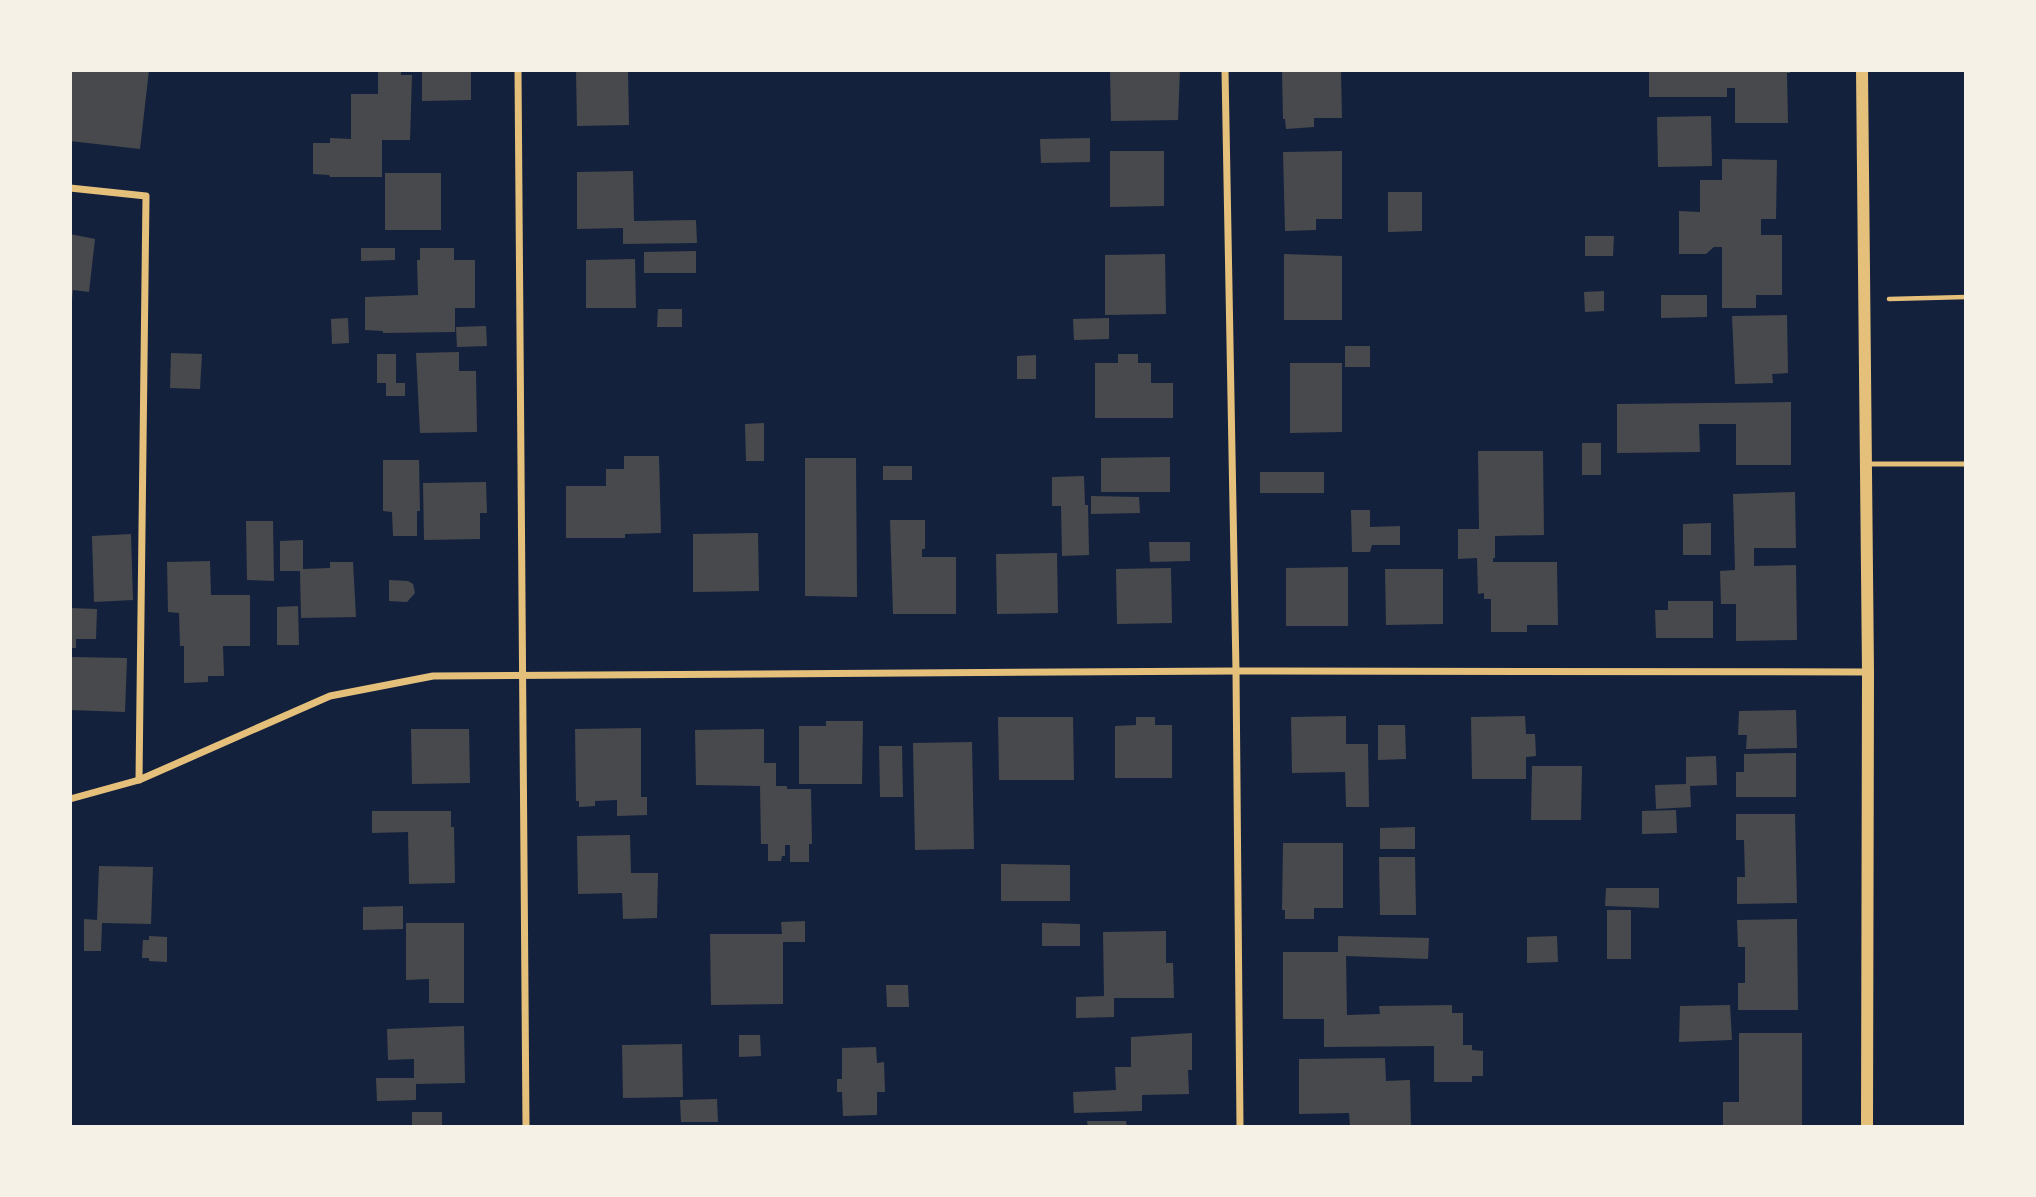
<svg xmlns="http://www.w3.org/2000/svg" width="2036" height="1197" viewBox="0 0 2036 1197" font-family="'Alegreya Sans',sans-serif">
<rect width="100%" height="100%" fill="#14213d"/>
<!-- building -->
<g fill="#48494c">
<path d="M 70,70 L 149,70 L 140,149 L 70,141 Z"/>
<path d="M 378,70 L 401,70 L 401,75 L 412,75 L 410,140 L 382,140 L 382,177 L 330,177 L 329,175 L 313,174 L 313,143 L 330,143 L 330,138 L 351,139 L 351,94 L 378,94 Z"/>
<path d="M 422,70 L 471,70 L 471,100 L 422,101 Z"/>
<path d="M 576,70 L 628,70 L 629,125 L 577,126 Z"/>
<path d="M 1110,70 L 1180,70 L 1178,120 L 1111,121 Z"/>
<path d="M 1282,70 L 1341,70 L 1342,118 L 1314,118 L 1314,127 L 1286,129 L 1285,119 L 1283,119 Z"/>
<path d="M 1649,70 L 1790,70 L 1790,73 L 1787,73 L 1788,123 L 1735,123 L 1735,88 L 1727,88 L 1727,97 L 1649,97 Z"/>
<path d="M 1711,116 L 1712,166 L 1658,167 L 1657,117 Z"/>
<path d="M 1090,138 L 1090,162 L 1041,163 L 1040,139 Z"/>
<path d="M 1110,151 L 1164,151 L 1164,206 L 1110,207 Z"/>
<path d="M 1342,151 L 1342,219 L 1316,219 L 1316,230 L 1285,231 L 1283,152 Z"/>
<path d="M 1722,159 L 1777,160 L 1776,219 L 1761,219 L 1761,235 L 1782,235 L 1782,295 L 1756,295 L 1756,308 L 1722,308 L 1722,247 L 1714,247 L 1706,254 L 1679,254 L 1679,211 L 1700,212 L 1700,180 L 1722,180 Z"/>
<path d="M 633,171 L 634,221 L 696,220 L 697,243 L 623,244 L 623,228 L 577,229 L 577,172 Z"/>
<rect x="385" y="173" width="56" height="57"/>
<path d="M 1388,192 L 1422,192 L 1422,231 L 1388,232 Z"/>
<path d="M 70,234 L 95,239 L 89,292 L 73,290 L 72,299 Z"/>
<path d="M 1585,236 L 1614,236 L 1613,256 L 1585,256 Z"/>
<path d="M 361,248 L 395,248 L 395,260 L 361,261 Z"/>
<path d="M 420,248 L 454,248 L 454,260 L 475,260 L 475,308 L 455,308 L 455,332 L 383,333 L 383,331 L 365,330 L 365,297 L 418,295 L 417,260 L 420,260 Z"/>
<path d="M 696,251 L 696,273 L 644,273 L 644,252 Z"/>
<path d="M 1165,254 L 1166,314 L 1105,315 L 1105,255 Z"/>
<path d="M 1284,254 L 1342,256 L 1342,320 L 1284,320 Z"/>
<path d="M 635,259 L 636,308 L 586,308 L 586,260 Z"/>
<path d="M 1604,291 L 1604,311 L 1585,312 L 1584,292 Z"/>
<path d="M 1661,295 L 1707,295 L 1707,317 L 1661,318 Z"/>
<path d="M 658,309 L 682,309 L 682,327 L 657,327 Z"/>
<path d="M 1787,315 L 1788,373 L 1772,374 L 1773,383 L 1735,384 L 1732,316 Z"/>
<path d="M 348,318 L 349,343 L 332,344 L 331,319 Z"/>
<path d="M 1109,318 L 1109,339 L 1074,340 L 1073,319 Z"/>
<path d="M 486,326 L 487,346 L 457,347 L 456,327 Z"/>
<rect x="1345" y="346" width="25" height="21"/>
<path d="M 459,352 L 459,371 L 476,371 L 477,432 L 420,433 L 416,353 Z"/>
<path d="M 171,353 L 202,354 L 200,389 L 170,388 Z"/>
<path d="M 377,354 L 396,354 L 396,383 L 405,383 L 405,396 L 386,396 L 386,383 L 377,383 Z"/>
<path d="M 1118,354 L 1138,354 L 1138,363 L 1151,363 L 1151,383 L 1173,383 L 1173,418 L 1095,418 L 1095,363 L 1118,363 Z"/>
<path d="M 1036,355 L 1036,379 L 1017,379 L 1017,356 Z"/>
<path d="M 1290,363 L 1342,363 L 1342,432 L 1290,433 Z"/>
<path d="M 1791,402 L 1791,465 L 1736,465 L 1736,424 L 1699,424 L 1700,452 L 1617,453 L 1617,404 Z"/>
<path d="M 764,423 L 764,461 L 746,461 L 745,424 Z"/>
<rect x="1582" y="443" width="19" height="32"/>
<path d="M 1478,451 L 1543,451 L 1544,535 L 1495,536 L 1495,558 L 1493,558 L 1493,562 L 1557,562 L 1558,625 L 1527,625 L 1527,632 L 1491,632 L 1491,599 L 1484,599 L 1484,593 L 1478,594 L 1477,558 L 1458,559 L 1458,529 L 1479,529 Z"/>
<path d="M 624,456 L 659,456 L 661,533 L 625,534 L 625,538 L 566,538 L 566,486 L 606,486 L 606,469 L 624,469 Z"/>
<path d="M 1170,457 L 1170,492 L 1101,492 L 1101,458 Z"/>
<path d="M 805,458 L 856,458 L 857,597 L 805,596 Z"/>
<path d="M 383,460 L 419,460 L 420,511 L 417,511 L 417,536 L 393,536 L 392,512 L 383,511 Z"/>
<rect x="883" y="466" width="29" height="14"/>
<rect x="1260" y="472" width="64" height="21"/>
<path d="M 1084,476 L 1085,505 L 1088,505 L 1089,555 L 1062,556 L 1061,506 L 1052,506 L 1052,477 Z"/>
<path d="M 486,482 L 487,513 L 480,513 L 480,539 L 424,540 L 423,483 Z"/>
<path d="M 1795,492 L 1796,548 L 1754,548 L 1754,566 L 1796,565 L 1797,640 L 1736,641 L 1736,604 L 1721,604 L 1720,571 L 1735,570 L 1733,494 Z"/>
<path d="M 1091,496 L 1139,497 L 1140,513 L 1091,514 Z"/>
<path d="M 1351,510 L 1370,510 L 1370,527 L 1400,526 L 1400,545 L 1372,545 L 1370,552 L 1352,552 Z"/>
<path d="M 890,520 L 925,520 L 925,549 L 922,549 L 922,557 L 956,557 L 956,614 L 893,614 Z"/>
<path d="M 246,521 L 273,521 L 274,581 L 247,580 Z"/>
<path d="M 1711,523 L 1711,555 L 1683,555 L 1683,524 Z"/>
<path d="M 758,533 L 759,591 L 693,592 L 693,534 Z"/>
<path d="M 131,534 L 133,600 L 94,602 L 92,536 Z"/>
<path d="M 303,540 L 303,569 L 330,568 L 330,562 L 353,562 L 356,617 L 301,618 L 300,571 L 280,571 L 280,541 Z"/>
<path d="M 1149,542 L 1190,542 L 1190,561 L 1150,562 Z"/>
<path d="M 1057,553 L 1058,613 L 997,614 L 996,554 Z"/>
<path d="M 210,561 L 211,595 L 250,595 L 250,646 L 223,646 L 224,676 L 208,676 L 208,682 L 184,683 L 184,646 L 180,646 L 179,613 L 168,612 L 167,562 Z"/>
<path d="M 1348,567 L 1348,626 L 1286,626 L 1286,568 Z"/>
<path d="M 1171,568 L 1172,623 L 1117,624 L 1116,569 Z"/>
<path d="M 1385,569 L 1443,569 L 1443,624 L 1386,625 Z"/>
<path d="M 389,580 L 408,581 L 413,584 L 415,593 L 407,602 L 389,601 Z"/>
<path d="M 1668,601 L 1713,601 L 1713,638 L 1656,638 L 1655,610 L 1668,610 Z"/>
<path d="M 298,606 L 299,645 L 277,645 L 277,607 Z"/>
<path d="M 70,608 L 97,609 L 96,639 L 76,639 L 76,648 L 70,648 Z"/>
<path d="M 71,657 L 127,658 L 125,712 L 70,710 Z"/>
<path d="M 1796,710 L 1797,748 L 1746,749 L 1747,735 L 1738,735 L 1739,711 Z"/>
<path d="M 1346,716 L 1346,744 L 1368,744 L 1369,807 L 1346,807 L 1345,772 L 1292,773 L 1291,717 Z"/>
<path d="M 1525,716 L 1526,734 L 1535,734 L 1536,756 L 1526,757 L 1526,779 L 1472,779 L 1471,717 Z"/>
<path d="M 998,717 L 1073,717 L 1074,780 L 999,780 Z"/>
<path d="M 1136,717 L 1155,717 L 1155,725 L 1172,725 L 1172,778 L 1115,778 L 1115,726 L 1136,725 Z"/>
<path d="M 826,721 L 863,721 L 862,784 L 799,784 L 799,726 L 826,726 Z"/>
<path d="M 1378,725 L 1405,725 L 1406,759 L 1378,760 Z"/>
<path d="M 641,728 L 641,797 L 647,797 L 647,815 L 617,816 L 617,800 L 595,801 L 595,806 L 579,807 L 579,801 L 576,801 L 575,729 Z"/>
<path d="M 411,729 L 469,729 L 470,783 L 412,784 Z"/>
<path d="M 764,729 L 764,763 L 776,763 L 776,786 L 787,786 L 787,789 L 811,789 L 812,844 L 809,844 L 809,862 L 790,862 L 790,845 L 785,845 L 785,856 L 782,856 L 781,861 L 768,861 L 768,844 L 761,844 L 760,786 L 696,785 L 695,730 Z"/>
<path d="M 972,742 L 974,849 L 915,850 L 913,743 Z"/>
<path d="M 879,746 L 902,746 L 903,797 L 880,797 Z"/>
<path d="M 1796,753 L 1796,797 L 1736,797 L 1736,772 L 1744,772 L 1744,754 Z"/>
<path d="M 1716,756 L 1717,785 L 1690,786 L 1691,807 L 1656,809 L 1655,785 L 1686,784 L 1686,757 Z"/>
<path d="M 1532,766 L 1582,766 L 1581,820 L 1531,820 Z"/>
<path d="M 1676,810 L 1677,833 L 1642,834 L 1642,811 Z"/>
<path d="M 372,811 L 451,811 L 451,827 L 454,827 L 455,883 L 409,884 L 408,832 L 372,833 Z"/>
<path d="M 1736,814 L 1795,814 L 1797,903 L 1737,904 L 1737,877 L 1745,877 L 1744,840 L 1736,840 Z"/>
<path d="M 1415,827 L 1415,849 L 1380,849 L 1380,828 Z"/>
<path d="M 630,835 L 631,873 L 658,873 L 657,918 L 623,919 L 622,893 L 578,894 L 577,836 Z"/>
<path d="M 1283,843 L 1343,843 L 1343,908 L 1314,908 L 1314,919 L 1285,919 L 1285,910 L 1282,910 Z"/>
<path d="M 1379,857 L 1415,857 L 1416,915 L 1380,915 Z"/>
<path d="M 1001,864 L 1070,865 L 1070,901 L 1001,901 Z"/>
<path d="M 99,866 L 153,867 L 151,924 L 102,923 L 101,951 L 84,951 L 84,919 L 97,920 Z"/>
<path d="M 1606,888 L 1659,888 L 1659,908 L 1605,906 Z"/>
<path d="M 403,906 L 403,929 L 363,930 L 363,907 Z"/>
<rect x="1607" y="910" width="24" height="49"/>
<path d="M 1797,919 L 1798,1010 L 1738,1010 L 1738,983 L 1745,983 L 1745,947 L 1738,947 L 1737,920 Z"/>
<path d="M 805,921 L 805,942 L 783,942 L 783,1004 L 711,1005 L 710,934 L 782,934 L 781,922 Z"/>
<path d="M 406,923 L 464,923 L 464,1003 L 429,1003 L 429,979 L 406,980 Z"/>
<path d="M 1042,923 L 1080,924 L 1080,946 L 1042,946 Z"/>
<path d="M 1166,931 L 1166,963 L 1173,963 L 1174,998 L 1114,998 L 1114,1017 L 1076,1018 L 1076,997 L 1104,996 L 1103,932 Z"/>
<path d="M 149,936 L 167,937 L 167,962 L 149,961 L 149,958 L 142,958 L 143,940 L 149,940 Z"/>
<path d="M 1338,936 L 1429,938 L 1428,959 L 1346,956 L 1347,1015 L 1380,1014 L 1379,1006 L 1452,1005 L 1452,1013 L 1463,1013 L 1463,1045 L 1472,1045 L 1472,1050 L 1483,1051 L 1483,1076 L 1472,1076 L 1472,1082 L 1434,1082 L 1434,1046 L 1324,1047 L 1324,1019 L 1283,1019 L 1283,952 L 1338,952 Z"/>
<path d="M 1557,936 L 1558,962 L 1527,963 L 1527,937 Z"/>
<path d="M 886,985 L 908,985 L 909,1007 L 887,1007 Z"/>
<path d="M 1730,1005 L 1732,1040 L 1679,1042 L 1680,1006 Z"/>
<path d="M 464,1026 L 465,1083 L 416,1084 L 416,1100 L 377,1101 L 376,1078 L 414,1078 L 414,1059 L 388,1060 L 387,1029 Z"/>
<path d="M 1192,1033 L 1192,1070 L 1188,1070 L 1189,1094 L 1142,1095 L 1142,1111 L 1074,1113 L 1073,1092 L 1116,1090 L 1115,1067 L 1131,1067 L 1131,1037 Z"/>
<path d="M 1739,1033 L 1802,1033 L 1802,1126 L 1723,1125 L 1723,1102 L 1739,1102 Z"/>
<path d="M 739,1035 L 760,1035 L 761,1056 L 739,1057 Z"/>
<path d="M 682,1044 L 683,1097 L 623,1098 L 622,1045 Z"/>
<path d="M 876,1047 L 877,1063 L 884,1062 L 885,1092 L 877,1092 L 877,1115 L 843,1116 L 842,1092 L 837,1092 L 837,1079 L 842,1079 L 842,1048 Z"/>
<path d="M 1385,1058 L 1386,1081 L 1410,1080 L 1411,1127 L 1350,1127 L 1349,1113 L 1299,1114 L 1299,1059 Z"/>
<path d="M 717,1099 L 718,1122 L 681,1122 L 680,1100 Z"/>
<rect x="412" y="1112" width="30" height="15"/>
<path d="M 1087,1121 L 1126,1121 L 1127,1127 L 1088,1127 Z"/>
</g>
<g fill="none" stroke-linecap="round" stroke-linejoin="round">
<!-- path -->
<path stroke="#e5c07b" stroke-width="4.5" d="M 1889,299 L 1966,297"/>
<!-- service -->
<path stroke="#e5c07b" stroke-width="5" d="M 1868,464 L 1966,464"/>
<!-- minor -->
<g stroke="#e5c07b" stroke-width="7">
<path d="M 518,70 L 526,1127"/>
<path d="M 1225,70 L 1236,671 L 1240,1127"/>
<path d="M 70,188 L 146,196 L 139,780"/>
<path d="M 70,799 L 139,780 L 330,696 L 433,676 L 1236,671 L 1868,672"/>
</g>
<!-- tertiary -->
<path stroke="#e5c07b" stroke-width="12" d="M 1862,70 L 1868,672 L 1867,1127"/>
</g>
<!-- border -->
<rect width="2036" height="1197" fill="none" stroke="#f6f1e7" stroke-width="144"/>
</svg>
